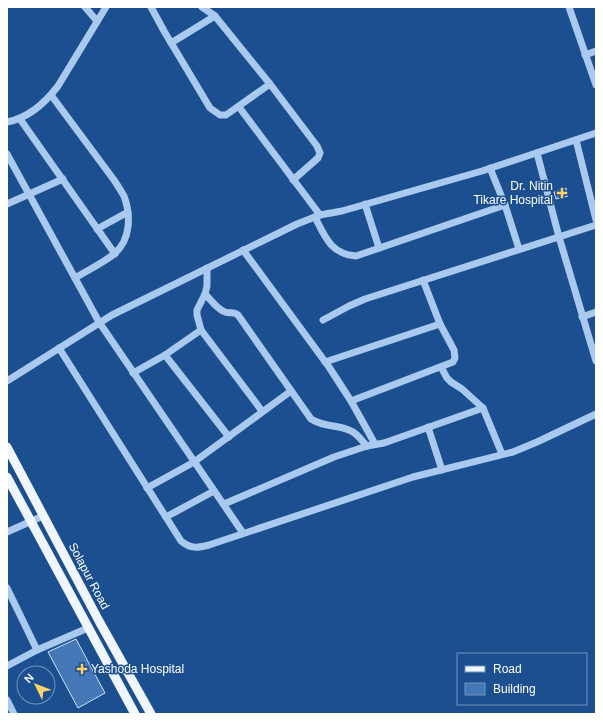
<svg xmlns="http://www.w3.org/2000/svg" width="603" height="721" viewBox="0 0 603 721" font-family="Arial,sans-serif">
<rect width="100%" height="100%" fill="#1b4f8f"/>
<!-- building -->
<g fill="#4478b7" stroke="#cfe3fa">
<path d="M 566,188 L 568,196 L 556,199 L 554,192 Z"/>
<path d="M 76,639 L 105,693 L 78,708 L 48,652 Z"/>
</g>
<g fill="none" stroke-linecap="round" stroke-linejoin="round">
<!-- minor -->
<g stroke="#a9c9ee" stroke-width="7">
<path d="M 85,7 L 97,21"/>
<path d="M 151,7 L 164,31 L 210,108 L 220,115 L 226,115 L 270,84"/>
<path d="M 202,7 L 215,16 L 270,84 L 317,146 L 320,153 L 318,158 L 293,180"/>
<path d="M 569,7 L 596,85"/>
<path d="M 171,43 L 215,16"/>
<path d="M 585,55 L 596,51"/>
<path d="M 51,95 L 114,180 C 118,186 121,191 124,196 C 131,215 131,240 114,254 C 103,263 88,270 75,278"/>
<path d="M 239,107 L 320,215"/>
<path d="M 20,119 L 115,254"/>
<path d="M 7,122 C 29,118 45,103 58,86 L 106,7"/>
<path d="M 576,140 L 596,220"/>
<path d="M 537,153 L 559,237 L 596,361"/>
<path d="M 7,154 L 99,322 L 243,533"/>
<path d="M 490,168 L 505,205 L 519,249"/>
<path d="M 7,204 L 63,179"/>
<path d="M 365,204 L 379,248"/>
<path d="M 315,217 C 325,237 331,254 356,256 L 505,205"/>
<path d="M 97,229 L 128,212"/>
<path d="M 243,250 L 329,367 L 351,401 L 375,444"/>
<path d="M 205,294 C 211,300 218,310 225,312 C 230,314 233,311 238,315 L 311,419 C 325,428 338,424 351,431 C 358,434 362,441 367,446"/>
<path d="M 582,317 L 596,312"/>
<path d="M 323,320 L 349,306 L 365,299 L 596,225"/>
<path d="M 201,330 L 262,411"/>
<path d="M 59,348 L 181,541 C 191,549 197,548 209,545 L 413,477 L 513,452 L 537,442 L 596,414"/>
<path d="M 165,355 L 229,437"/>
<path d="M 325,362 L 440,324"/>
<path d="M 441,367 L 447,378 L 451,382 L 462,389 L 483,408 L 502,454"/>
<path d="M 133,373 L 165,355 L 201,330 L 197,315 L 197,310 L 205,294 L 207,286 L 207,268"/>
<path d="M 7,381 L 112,315 L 297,224 L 320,215 L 342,211 L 482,171 L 596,133"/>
<path d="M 351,401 L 453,362 L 455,358 L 454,350 L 440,324 L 423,280"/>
<path d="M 428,427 L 442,470"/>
<path d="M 147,488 L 194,462 L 291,391"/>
<path d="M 224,504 L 334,457 L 367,446 L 384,443 L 483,408"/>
<path d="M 166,517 L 214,491"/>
<path d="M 7,532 L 43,516"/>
<path d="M 7,588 L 37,650"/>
<path d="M 7,666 L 37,650 L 88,628"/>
<path d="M 7,700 L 14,714"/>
</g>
<!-- major -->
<g stroke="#f0f6ff" stroke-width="9">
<path d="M 7,447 L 99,621 L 151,714"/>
<path d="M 7,477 L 135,714"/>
</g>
</g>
<!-- markers -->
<g fill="#ffd166" stroke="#1b4f8f" stroke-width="1.5">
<path d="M560 187h4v4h4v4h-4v4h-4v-4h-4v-4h4z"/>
<path d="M80 663h4v4h4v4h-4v4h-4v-4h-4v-4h4z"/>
</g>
<g text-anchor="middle" stroke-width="3" stroke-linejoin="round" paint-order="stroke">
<!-- poi labels -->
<g font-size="12" fill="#fff" stroke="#1b4f8f" text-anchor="end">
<text x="553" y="190">Dr. Nitin<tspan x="553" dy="14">Tikare Hospital</tspan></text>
<text x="91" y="673" text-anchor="start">Yashoda Hospital</text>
</g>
<!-- street labels -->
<g font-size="12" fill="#fff" stroke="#1b4f8f">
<text transform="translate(89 576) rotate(62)" y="4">Solapur Road</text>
</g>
</g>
<!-- border -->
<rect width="603" height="721" fill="none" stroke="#ffffff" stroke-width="16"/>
<!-- legend -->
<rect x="457" y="653" width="130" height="52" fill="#1b4f8f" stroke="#7695bc"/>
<rect x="465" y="666" width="20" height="6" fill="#f0f6ff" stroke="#7695bc"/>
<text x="493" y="673" font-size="12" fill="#ffffff">Road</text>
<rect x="465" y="683" width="20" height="12" fill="#4478b7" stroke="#7695bc"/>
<text x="493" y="693" font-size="12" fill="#ffffff">Building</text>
<!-- north arrow -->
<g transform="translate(36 685) rotate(313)"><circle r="19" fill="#1b4f8f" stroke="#7695bc"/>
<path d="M0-3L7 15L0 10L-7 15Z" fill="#ffd166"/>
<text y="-6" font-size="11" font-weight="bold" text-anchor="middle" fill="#ffffff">N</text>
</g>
</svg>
